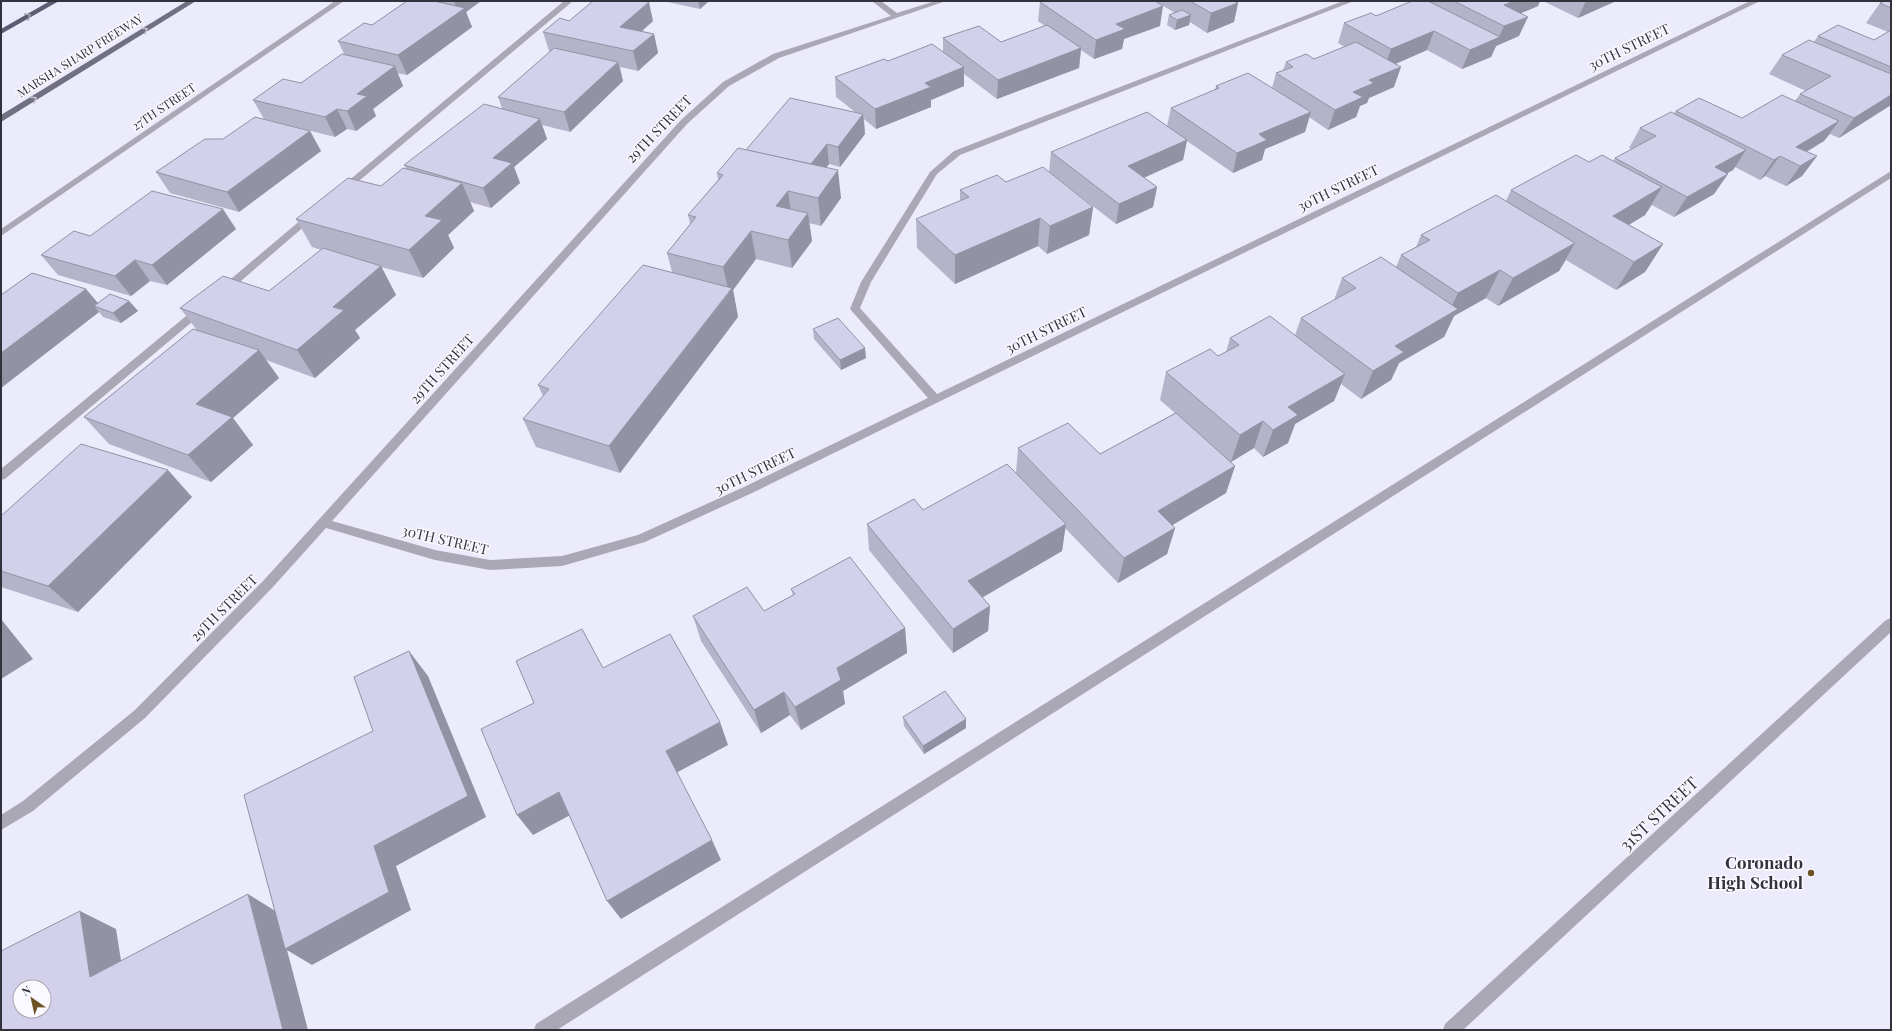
<svg xmlns="http://www.w3.org/2000/svg" width="1892" height="1031" viewBox="0 0 1892 1031" font-family="'Playfair Display',serif">
<rect width="100%" height="100%" fill="#ecebfb"/>
<g fill="none" stroke-linecap="round" stroke-linejoin="round">
<!-- minor -->
<g fill="#a9a8b4" fill-rule="evenodd">
<path d="M 335,1 L 344,1 L 1,236 L 1,229 Z"/>
<path d="M 564,1 L 573,1 L 347,191 L 341,191 L 339,189 L 341,187 Z"/>
<path d="M 872,1 L 881,1 L 897,13 L 935,1 L 946,1 L 779,58 L 729,86 L 687,124 L 332,521 L 435,550 L 490,560 L 562,556 L 638,535 L 744,487 L 928,398 L 850,309 L 861,282 L 930,172 L 954,151 L 1343,1 L 1354,1 L 960,155 L 937,174 L 871,282 L 860,308 L 937,394 L 1750,1 L 1760,1 L 752,493 L 645,542 L 562,566 L 490,570 L 435,560 L 326,528 L 272,588 L 145,718 L 33,811 L 1,830 L 1,815 L 23,801 L 135,710 L 264,580 L 681,120 L 723,82 L 773,54 L 891,16 Z"/>
<path d="M 1891,171 L 1891,178 L 557,1030 L 534,1030 L 536,1024 Z"/>
<path d="M 311,213 L 316,216 L 314,218 L 227,293 L 219,293 L 218,291 L 219,289 L 308,214 Z"/>
<path d="M 201,306 L 205,307 L 206,309 L 205,311 L 5,479 L 1,480 L 1,469 L 197,307 Z"/>
<path d="M 1891,618 L 1891,632 L 1463,1030 L 1443,1030 L 1445,1024 L 1886,620 Z"/>
</g>
<!-- major -->
<path fill="#717083" fill-rule="evenodd" d="M 187,1 L 196,1 L 1,122 L 1,115 Z"/>
<!-- highway -->
<path fill="#5d5c72" fill-rule="evenodd" d="M 50,1 L 59,1 L 1,34 L 1,29 Z"/>
</g>
<!-- wall -->
<g fill="#b5b3c9">
<path d="M 407,1 L 481,1 L 466,12 L 472,27 L 407,75 L 397,73 L 403,86 L 373,109 L 376,116 L 356,131 L 347,129 L 335,137 L 264,119 L 253,100 L 301,83 L 344,54 L 338,41 L 372,25 Z"/>
<path d="M 663,1 L 709,1 L 700,9 Z"/>
<path d="M 1155,1 L 1234,1 L 1238,3 L 1234,22 L 1207,33 L 1190,22 L 1189,25 L 1175,30 L 1167,25 L 1169,15 L 1175,13 Z"/>
<path d="M 1430,1 L 1540,1 L 1538,6 L 1521,13 L 1519,36 L 1496,46 L 1491,57 L 1462,69 L 1427,50 L 1395,64 L 1394,87 L 1369,98 L 1367,103 L 1360,106 L 1356,117 L 1328,130 L 1309,117 L 1305,132 L 1265,149 L 1262,160 L 1233,173 L 1187,141 L 1183,160 L 1144,178 L 1157,187 L 1153,207 L 1116,224 L 1049,172 L 1051,152 L 1167,126 L 1171,108 L 1215,90 L 1216,86 L 1272,88 L 1276,73 L 1283,70 L 1286,62 L 1314,59 L 1345,47 L 1338,43 L 1344,23 L 1430,2 Z"/>
<path d="M 1543,1 L 1616,1 L 1578,18 Z"/>
<path d="M 1891,1 L 1891,105 L 1839,138 L 1830,134 L 1824,141 L 1807,152 L 1817,156 L 1802,176 L 1786,186 L 1765,176 L 1760,180 L 1735,167 L 1733,170 L 1727,173 L 1714,194 L 1674,217 L 1652,205 L 1645,215 L 1629,225 L 1663,244 L 1645,272 L 1616,290 L 1566,260 L 1559,271 L 1498,306 L 1486,298 L 1454,316 L 1444,337 L 1399,363 L 1391,380 L 1361,399 L 1341,384 L 1334,401 L 1295,424 L 1288,443 L 1263,457 L 1254,448 L 1231,462 L 1235,466 L 1226,493 L 1172,525 L 1175,528 L 1167,554 L 1118,583 L 1065,528 L 1062,551 L 982,598 L 990,606 L 988,631 L 953,653 L 869,550 L 867,524 L 923,510 L 1016,473 L 1018,448 L 1100,454 L 1175,413 L 1160,400 L 1166,372 L 1218,356 L 1226,352 L 1230,338 L 1295,335 L 1301,318 L 1334,300 L 1342,278 L 1396,267 L 1401,255 L 1416,247 L 1421,235 L 1506,201 L 1511,190 L 1589,162 L 1613,161 L 1615,158 L 1632,149 L 1629,148 L 1640,128 L 1674,113 L 1676,111 L 1742,118 L 1795,101 L 1800,94 L 1806,91 L 1769,74 L 1782,55 L 1814,42 L 1818,36 L 1874,40 L 1888,32 L 1866,23 L 1880,3 Z"/>
<path d="M 1040,2 L 1160,26 L 1124,39 L 1122,49 L 1094,59 L 1081,50 L 1079,68 L 997,99 L 964,74 L 964,86 L 931,100 L 931,107 L 876,129 L 864,119 L 865,134 L 840,167 L 829,164 L 826,168 L 841,198 L 821,226 L 809,223 L 812,241 L 792,268 L 756,259 L 733,290 L 738,317 L 620,473 L 536,447 L 523,419 L 543,396 L 538,385 L 672,272 L 667,253 L 690,224 L 688,215 L 718,180 L 717,173 L 746,150 L 855,112 L 836,97 L 835,77 L 888,61 L 943,52 L 943,38 L 1001,42 L 1045,26 L 1038,21 Z"/>
<path d="M 569,21 L 653,21 L 642,31 L 654,34 L 658,53 L 638,71 L 620,67 L 623,81 L 570,132 L 542,125 L 547,139 L 514,167 L 520,183 L 491,208 L 470,202 L 474,211 L 448,235 L 454,248 L 423,278 L 381,267 L 396,295 L 355,330 L 360,338 L 315,378 L 266,360 L 279,378 L 233,418 L 253,445 L 211,482 L 109,444 L 84,417 L 196,329 L 180,308 L 269,291 L 321,250 L 312,247 L 296,219 L 381,186 L 406,168 L 404,165 L 502,108 L 498,97 L 550,52 L 549,51 L 543,32 Z"/>
<path d="M 310,131 L 321,151 L 239,212 L 170,193 L 156,172 L 223,139 Z"/>
<path d="M 1006,182 L 1093,207 L 1089,235 L 1047,254 L 1038,246 L 955,284 L 917,248 L 916,219 L 960,201 L 960,190 Z"/>
<path d="M 236,229 L 167,285 L 150,281 L 131,296 L 58,275 L 41,255 L 90,236 Z"/>
<path d="M 129,301 L 138,311 L 121,323 L 103,317 L 99,312 L 1,388 L 98,303 Z"/>
<path d="M 813,329 L 866,358 L 841,370 L 814,339 Z"/>
<path d="M 192,497 L 78,612 L 1,587 L 1,516 Z"/>
<path d="M 791,589 L 905,628 L 907,653 L 843,691 L 845,704 L 801,730 L 790,715 L 761,733 L 701,641 L 693,616 L 764,611 L 793,595 Z"/>
<path d="M 903,717 L 966,719 L 966,728 L 924,754 L 904,726 Z"/>
</g>
<!-- shaded-wall -->
<g fill="#9392a4">
<path d="M 454,1 L 481,1 L 466,12 L 472,27 L 407,75 L 398,55 L 458,13 Z"/>
<path d="M 698,1 L 709,1 L 700,9 Z"/>
<path d="M 1514,1 L 1540,1 L 1538,6 L 1498,23 L 1504,5 Z"/>
<path d="M 1586,1 L 1616,1 L 1578,18 Z"/>
<path d="M 649,2 L 653,21 L 625,46 L 620,27 Z"/>
<path d="M 1238,3 L 1234,22 L 1207,33 L 1211,13 Z"/>
<path d="M 1163,6 L 1160,26 L 1124,39 L 1122,49 L 1094,59 L 1096,40 L 1116,24 Z"/>
<path d="M 1191,15 L 1189,25 L 1175,30 L 1177,20 Z"/>
<path d="M 1528,17 L 1519,36 L 1496,46 L 1491,57 L 1462,69 L 1470,50 L 1499,37 L 1504,26 Z"/>
<path d="M 1434,31 L 1427,50 L 1384,69 L 1391,49 Z"/>
<path d="M 654,34 L 658,53 L 638,71 L 633,51 Z"/>
<path d="M 1081,48 L 1079,68 L 997,99 L 998,80 Z"/>
<path d="M 618,62 L 623,81 L 570,132 L 564,112 Z"/>
<path d="M 395,66 L 403,86 L 373,109 L 376,116 L 356,131 L 347,111 L 357,94 Z"/>
<path d="M 964,67 L 964,86 L 931,100 L 931,107 L 876,129 L 875,109 L 925,83 Z"/>
<path d="M 1401,67 L 1394,87 L 1369,98 L 1367,103 L 1360,106 L 1356,117 L 1328,130 L 1335,110 L 1353,92 L 1369,80 Z"/>
<path d="M 1891,95 L 1891,105 L 1839,138 L 1854,118 Z"/>
<path d="M 337,109 L 347,129 L 335,137 L 325,117 Z"/>
<path d="M 1311,112 L 1305,132 L 1265,149 L 1262,160 L 1233,173 L 1237,153 L 1259,134 Z"/>
<path d="M 863,114 L 865,134 L 840,167 L 838,147 Z"/>
<path d="M 540,119 L 547,139 L 514,167 L 520,183 L 491,208 L 483,188 L 493,158 Z"/>
<path d="M 1839,121 L 1824,141 L 1790,161 L 1796,147 Z"/>
<path d="M 310,131 L 321,151 L 239,212 L 227,192 Z"/>
<path d="M 1187,140 L 1183,160 L 1125,186 L 1128,166 Z"/>
<path d="M 827,144 L 829,164 L 813,184 L 811,164 Z"/>
<path d="M 1746,150 L 1733,170 L 1702,187 L 1715,167 Z"/>
<path d="M 1780,156 L 1765,176 L 1760,180 L 1774,160 Z"/>
<path d="M 1817,156 L 1802,176 L 1786,186 L 1800,166 Z"/>
<path d="M 838,170 L 841,198 L 821,226 L 818,198 Z"/>
<path d="M 1728,174 L 1714,194 L 1674,217 L 1687,197 Z"/>
<path d="M 462,183 L 474,211 L 448,235 L 454,248 L 423,278 L 409,250 L 425,216 Z"/>
<path d="M 1157,187 L 1153,207 L 1116,224 L 1119,204 Z"/>
<path d="M 1662,187 L 1645,215 L 1600,242 L 1613,216 Z"/>
<path d="M 788,191 L 792,219 L 776,206 Z"/>
<path d="M 1093,207 L 1089,235 L 1047,254 L 1050,226 Z"/>
<path d="M 223,209 L 236,229 L 167,285 L 152,265 Z"/>
<path d="M 808,213 L 812,241 L 792,268 L 788,240 Z"/>
<path d="M 1040,218 L 1038,246 L 955,284 L 955,255 Z"/>
<path d="M 751,231 L 756,259 L 733,290 L 738,317 L 620,473 L 609,446 L 729,293 L 723,267 Z"/>
<path d="M 1575,243 L 1559,271 L 1498,306 L 1513,278 Z"/>
<path d="M 1663,244 L 1645,272 L 1616,290 L 1634,262 Z"/>
<path d="M 135,260 L 150,281 L 131,296 L 115,276 Z"/>
<path d="M 381,266 L 396,295 L 355,330 L 360,338 L 315,378 L 297,350 L 333,307 Z"/>
<path d="M 1500,270 L 1486,298 L 1454,316 L 1444,337 L 1399,363 L 1391,380 L 1361,399 L 1373,371 L 1395,346 L 1448,314 L 1458,293 Z"/>
<path d="M 86,289 L 103,309 L 94,306 L 99,312 L 1,388 L 1,353 Z"/>
<path d="M 129,301 L 138,311 L 121,323 L 113,313 Z"/>
<path d="M 865,348 L 866,358 L 841,370 L 840,360 Z"/>
<path d="M 259,350 L 279,378 L 233,418 L 253,445 L 211,482 L 188,455 L 196,404 Z"/>
<path d="M 1345,374 L 1334,401 L 1295,424 L 1288,443 L 1263,457 L 1273,430 L 1288,407 Z"/>
<path d="M 1263,421 L 1254,448 L 1231,462 L 1240,435 Z"/>
<path d="M 1235,466 L 1226,493 L 1151,538 L 1158,511 Z"/>
<path d="M 168,470 L 192,497 L 78,612 L 48,586 Z"/>
<path d="M 1066,524 L 1062,551 L 967,606 L 968,581 Z"/>
<path d="M 1175,528 L 1167,554 L 1118,583 L 1124,558 Z"/>
<path d="M 990,606 L 988,631 L 953,653 L 953,629 Z"/>
<path d="M 1,619 L 33,659 L 1,679 Z"/>
<path d="M 905,628 L 907,653 L 843,691 L 845,704 L 801,730 L 795,707 L 837,668 Z"/>
<path d="M 409,651 L 428,676 L 486,817 L 396,866 L 411,910 L 312,965 L 287,950 L 308,1030 L 283,1030 L 248,894 L 277,912 L 374,846 Z"/>
<path d="M 784,692 L 790,715 L 761,733 L 754,710 Z"/>
<path d="M 966,719 L 966,728 L 924,754 L 923,746 Z"/>
<path d="M 720,722 L 728,745 L 676,773 L 666,751 Z"/>
<path d="M 559,792 L 574,813 L 533,835 L 517,815 Z"/>
<path d="M 712,840 L 721,860 L 621,919 L 607,901 Z"/>
<path d="M 80,911 L 116,929 L 126,992 L 90,977 Z"/>
</g>
<!-- building -->
<g fill="#d2d0ea" stroke="#9392a4" fill-rule="evenodd">
<path d="M 407,1 L 434,1 L 465,8 L 398,55 L 338,41 L 364,23 L 372,25 Z"/>
<path d="M 593,1 L 643,1 L 649,2 L 620,27 L 654,34 L 633,51 L 543,32 L 560,18 L 569,21 Z"/>
<path d="M 1042,1 L 1155,1 L 1163,6 L 1116,24 L 1125,29 L 1096,40 L 1040,2 Z"/>
<path d="M 1190,1 L 1234,1 L 1238,3 L 1211,13 Z"/>
<path d="M 1412,1 L 1428,1 L 1500,37 L 1470,50 L 1434,31 L 1391,49 L 1344,23 L 1371,13 L 1376,16 Z"/>
<path d="M 1454,1 L 1514,1 L 1504,5 L 1528,17 L 1504,26 Z"/>
<path d="M 1884,1 L 1891,1 L 1891,8 L 1880,3 Z"/>
<path d="M 1182,10 L 1191,15 L 1177,20 L 1169,15 Z"/>
<path d="M 1047,25 L 1081,48 L 998,80 L 943,38 L 979,26 L 1001,42 Z"/>
<path d="M 1838,25 L 1874,40 L 1891,30 L 1891,67 L 1818,36 Z"/>
<path d="M 1809,40 L 1891,74 L 1891,95 L 1854,118 L 1800,94 L 1831,76 L 1782,55 Z"/>
<path d="M 1356,42 L 1401,67 L 1369,80 L 1374,83 L 1353,92 L 1363,97 L 1335,110 L 1276,73 L 1293,67 L 1286,62 L 1306,54 L 1314,59 Z"/>
<path d="M 932,44 L 964,67 L 925,83 L 931,87 L 875,109 L 835,77 L 884,59 L 888,61 Z"/>
<path d="M 554,48 L 618,62 L 564,112 L 498,97 Z"/>
<path d="M 342,54 L 395,66 L 357,94 L 367,96 L 347,111 L 337,109 L 325,117 L 253,100 L 283,79 L 301,83 Z"/>
<path d="M 1248,73 L 1311,112 L 1259,134 L 1267,140 L 1237,153 L 1171,108 L 1219,88 L 1216,86 Z"/>
<path d="M 1782,95 L 1839,121 L 1796,147 L 1817,156 L 1800,166 L 1780,156 L 1774,160 L 1676,111 L 1699,98 L 1742,118 Z"/>
<path d="M 790,98 L 863,114 L 838,147 L 827,144 L 811,164 L 746,150 Z"/>
<path d="M 484,104 L 540,119 L 493,158 L 512,163 L 483,188 L 404,165 Z"/>
<path d="M 1147,112 L 1187,140 L 1128,166 L 1157,187 L 1119,204 L 1051,152 Z"/>
<path d="M 1671,112 L 1746,150 L 1715,167 L 1728,174 L 1687,197 L 1615,158 L 1656,136 L 1640,128 Z"/>
<path d="M 255,117 L 310,131 L 227,192 L 156,172 L 205,139 L 223,139 Z"/>
<path d="M 738,148 L 838,170 L 818,198 L 788,191 L 776,206 L 808,213 L 788,240 L 751,231 L 723,267 L 667,253 L 696,217 L 688,215 L 723,175 L 717,173 Z"/>
<path d="M 1576,155 L 1589,162 L 1602,155 L 1662,187 L 1613,216 L 1663,244 L 1634,262 L 1511,190 Z"/>
<path d="M 1043,167 L 1093,207 L 1050,226 L 1040,218 L 955,255 L 916,219 L 969,197 L 960,190 L 997,175 L 1006,182 Z"/>
<path d="M 403,168 L 462,183 L 425,216 L 442,220 L 409,250 L 296,219 L 348,178 L 381,186 Z"/>
<path d="M 152,191 L 223,209 L 152,265 L 135,260 L 115,276 L 41,255 L 74,231 L 90,236 Z"/>
<path d="M 1496,195 L 1575,243 L 1513,278 L 1500,270 L 1458,293 L 1401,255 L 1430,240 L 1421,235 Z"/>
<path d="M 323,248 L 381,266 L 333,307 L 344,310 L 297,350 L 180,308 L 223,276 L 269,291 Z"/>
<path d="M 1381,257 L 1458,309 L 1395,346 L 1404,352 L 1373,371 L 1301,318 L 1356,288 L 1342,278 Z"/>
<path d="M 643,265 L 732,288 L 609,446 L 523,419 L 549,389 L 538,385 Z"/>
<path d="M 32,273 L 86,289 L 1,353 L 1,295 Z"/>
<path d="M 110,294 L 129,301 L 113,313 L 94,306 Z"/>
<path d="M 1270,316 L 1345,374 L 1288,407 L 1298,415 L 1273,430 L 1263,421 L 1240,435 L 1166,372 L 1210,349 L 1218,356 L 1239,345 L 1230,338 Z"/>
<path d="M 838,318 L 865,348 L 840,360 L 813,329 Z"/>
<path d="M 193,329 L 259,350 L 196,404 L 232,417 L 188,455 L 84,417 Z"/>
<path d="M 1176,413 L 1235,466 L 1158,511 L 1175,528 L 1124,558 L 1018,448 L 1068,423 L 1100,454 Z"/>
<path d="M 81,444 L 168,470 L 48,586 L 1,571 L 1,516 Z"/>
<path d="M 1007,464 L 1066,524 L 968,581 L 990,606 L 953,629 L 867,524 L 914,499 L 923,510 Z"/>
<path d="M 850,557 L 905,628 L 837,668 L 841,680 L 795,707 L 784,692 L 754,710 L 693,616 L 747,587 L 764,611 L 795,594 L 791,589 Z"/>
<path d="M 582,629 L 603,668 L 670,634 L 720,722 L 666,751 L 712,840 L 607,901 L 559,792 L 517,815 L 481,729 L 534,703 L 516,661 Z"/>
<path d="M 409,651 L 468,796 L 374,846 L 389,892 L 285,949 L 244,795 L 373,731 L 354,677 Z"/>
<path d="M 945,691 L 966,719 L 923,746 L 903,717 Z"/>
<path d="M 248,894 L 283,1030 L 1,1030 L 1,951 L 80,911 L 90,977 ZM 20,987 L 44,987 L 44,1011 L 20,1011 Z"/>
</g>
<!-- one-way arrows -->
<defs><path id="oneway-chevron" d="M-2-3.5L2.5 0L-2 3.5" fill="none" stroke-width="1.6" stroke-linecap="round" stroke-linejoin="round"/></defs>
<use stroke="#a4a3b1" href="#oneway-chevron" transform="translate(28 16) rotate(-30)"/>
<g stroke="#c3c2cd">
<use href="#oneway-chevron" transform="translate(145 30) rotate(-32)"/>
<use href="#oneway-chevron" transform="translate(34 99) rotate(-32)"/>
</g>
<!-- markers -->
<circle fill="#6d5325" stroke="#faf9ff" stroke-width="1.5" cx="1811" cy="873" r="4"/>
<g text-anchor="middle" stroke-width="3" stroke-linejoin="round" paint-order="stroke">
<!-- far-street labels -->
<g font-size="12" fill="#32323c" stroke="#faf9ff">
<text transform="translate(80 56) rotate(-32)" y="4">MARSHA SHARP FREEWAY</text>
<text transform="translate(164 107) rotate(-34)" y="4">27TH STREET</text>
</g>
<!-- street labels -->
<g font-size="14" fill="#32323c" stroke="#faf9ff">
<text transform="translate(1629 47) rotate(-26)" y="5">30TH STREET</text>
<text transform="translate(659 129) rotate(-46)" y="5">29TH STREET</text>
<text transform="translate(1338 188) rotate(-26)" y="5">30TH STREET</text>
<text transform="translate(1046 330) rotate(-26)" y="5">30TH STREET</text>
<text transform="translate(442 369) rotate(-48)" y="5">29TH STREET</text>
<text transform="translate(755 471) rotate(-26)" y="5">30TH STREET</text>
<text transform="translate(445 540) rotate(13)" y="5">30TH STREET</text>
<text transform="translate(224 608) rotate(-45)" y="5">29TH STREET</text>
</g>
<!-- near-street labels -->
<g font-size="17" fill="#32323c" stroke="#faf9ff">
<text transform="translate(1659 814) rotate(-43)" y="6">31ST STREET</text>
</g>
<!-- near-poi labels -->
<g font-size="17" font-weight="bold" fill="#32323c" stroke="#faf9ff" text-anchor="end">
<text x="1803" y="869">Coronado<tspan x="1803" dy="20">High School</tspan></text>
</g>
</g>
<!-- border -->
<rect width="1892" height="1031" fill="none" stroke="#32323c" stroke-width="4"/>
<!-- north arrow -->
<g transform="translate(32 999) rotate(326)"><circle r="19" fill="#faf9ff" stroke="#aaa9b1"/>
<path d="M0-3L7 15L0 10L-7 15Z" fill="#6d5325"/>
<text y="-6" font-size="11" font-weight="bold" text-anchor="middle" fill="#32323c">N</text>
</g>
</svg>
